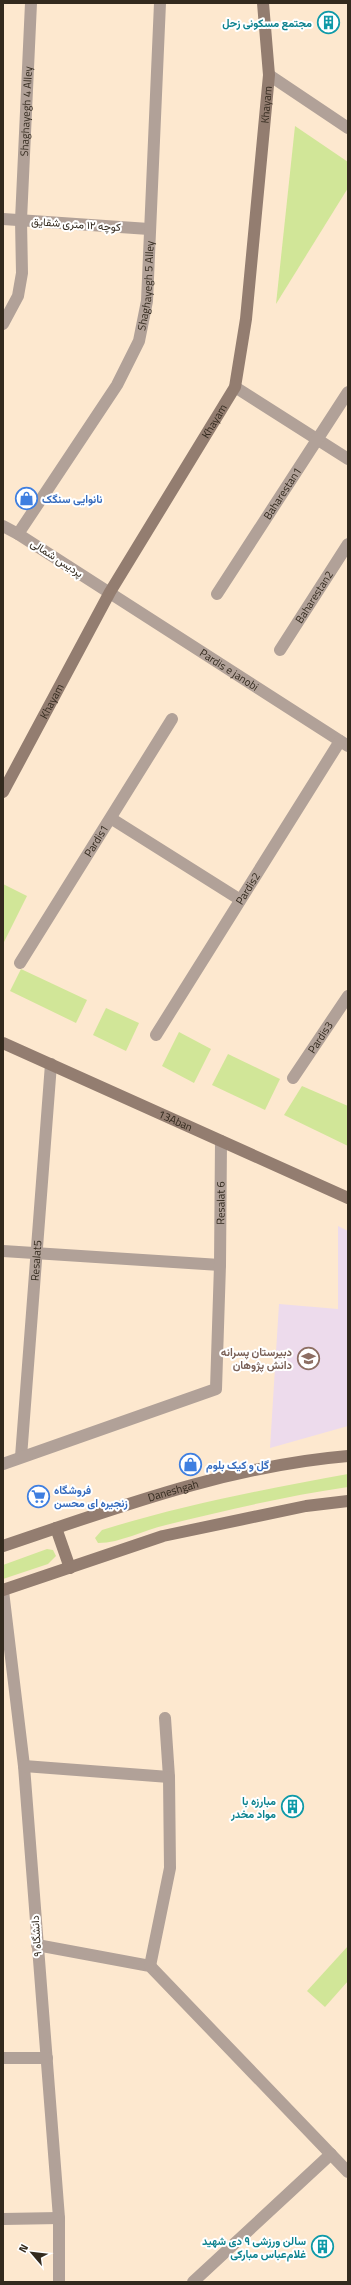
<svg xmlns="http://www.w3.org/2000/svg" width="351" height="2285" viewBox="0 0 351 2285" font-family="'Titillium Web',Vazirmatn,sans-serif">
<rect width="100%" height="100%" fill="#fde8cf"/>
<!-- education -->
<path fill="#eddbec" d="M 338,1226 L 348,1231 L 348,1426 L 270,1448 L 279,1304 L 338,1309 Z"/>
<!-- grass -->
<g fill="#d1e698">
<path d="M 295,126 L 348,162 L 348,188 L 276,304 Z"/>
<path d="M 3,884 L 27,896 L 3,944 Z"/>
<path d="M 21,969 L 87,1000 L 76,1023 L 10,991 Z"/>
<path d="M 106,1008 L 139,1023 L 126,1051 L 93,1035 Z"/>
<path d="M 179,1032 L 211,1049 L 194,1083 L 162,1066 Z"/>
<path d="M 228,1054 L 280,1079 L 265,1110 L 212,1085 Z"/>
<path d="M 302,1086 L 348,1106 L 348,1146 L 284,1115 Z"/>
<path d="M 348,1474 L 348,1487 C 287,1496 226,1510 166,1525 C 143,1530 121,1543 98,1543 L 95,1538 L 102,1530 C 182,1505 265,1489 348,1474 Z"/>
<path d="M 47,1549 L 53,1550 L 56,1556 L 48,1564 L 3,1579 L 3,1565 Z"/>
<path d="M 348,1946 L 348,1981 L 325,2007 L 307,1991 Z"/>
</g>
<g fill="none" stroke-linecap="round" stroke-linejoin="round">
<!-- street -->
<g stroke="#b1a198" stroke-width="12">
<path d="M 269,75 L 348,128"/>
<path d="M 3,219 L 149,229"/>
<path id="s1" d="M 3,324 L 18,296 L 22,273 L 21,220 L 31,3"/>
<path d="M 235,387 L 348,459"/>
<path id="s2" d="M 3,526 L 18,534 L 348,746"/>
<path id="s3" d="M 18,534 L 117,385 L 139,341 L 147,301 L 160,3"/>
<path id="s4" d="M 217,594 L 348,392"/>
<path id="s5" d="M 280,650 L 348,544"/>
<path d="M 112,819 L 239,899"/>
<path id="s6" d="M 20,963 L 172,719"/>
<path id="s7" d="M 156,1035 L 340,741"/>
<path id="s8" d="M 293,1078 L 348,996"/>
<path d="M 3,1251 L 220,1265"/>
<path id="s9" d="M 21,1457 L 51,1064"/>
<path id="s10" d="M 3,1464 L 216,1389 L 220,1265 L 221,1141"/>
<path d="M 3,1591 L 24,1766 L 59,2218 L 59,2282"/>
<path d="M 24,1766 L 169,1777 L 165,1718"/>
<path d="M 37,1945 L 150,1966 L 348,2172"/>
<path d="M 150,1966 L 170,1868 L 169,1777"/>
<path d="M 3,2058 L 47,2058"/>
<path d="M 3,2219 L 59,2218"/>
<path d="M 193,2282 L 331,2154"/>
</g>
<!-- secondary -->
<g stroke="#937d70" stroke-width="12">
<path id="s11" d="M 3,792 L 110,592 L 235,387 L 246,319 L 269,75 L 263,3"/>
<path id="s12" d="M 3,1043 L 348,1198"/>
<path d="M 56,1528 L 70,1568"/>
<path id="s13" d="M 3,1546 C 116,1508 228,1466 348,1456"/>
<path d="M 3,1590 L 163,1536 L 306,1506 L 348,1501"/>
</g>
</g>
<!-- icons -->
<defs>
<symbol id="building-ring" viewBox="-11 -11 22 22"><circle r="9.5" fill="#fff" stroke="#0f9aa8" stroke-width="1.5"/><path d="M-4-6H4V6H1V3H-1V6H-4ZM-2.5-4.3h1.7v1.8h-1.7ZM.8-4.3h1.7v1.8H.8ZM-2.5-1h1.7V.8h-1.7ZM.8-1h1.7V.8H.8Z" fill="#0f9aa8"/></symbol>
<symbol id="shop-ring" viewBox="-11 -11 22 22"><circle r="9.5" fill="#fff" stroke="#3f7fe0" stroke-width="1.5"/><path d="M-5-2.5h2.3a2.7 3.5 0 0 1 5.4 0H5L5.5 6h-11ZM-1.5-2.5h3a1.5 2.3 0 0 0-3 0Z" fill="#3f7fe0"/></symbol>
<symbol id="school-ring" viewBox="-11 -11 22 22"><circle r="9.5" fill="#fff" stroke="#8d6e63" stroke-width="1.5"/><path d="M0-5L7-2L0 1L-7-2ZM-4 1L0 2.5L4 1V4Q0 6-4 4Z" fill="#8d6e63"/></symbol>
<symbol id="supermarket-ring" viewBox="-11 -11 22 22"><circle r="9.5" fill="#fff" stroke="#3f7fe0" stroke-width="1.5"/><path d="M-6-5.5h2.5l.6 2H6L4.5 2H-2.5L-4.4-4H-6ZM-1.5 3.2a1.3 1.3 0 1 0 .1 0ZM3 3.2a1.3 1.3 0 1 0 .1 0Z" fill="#3f7fe0"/></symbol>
</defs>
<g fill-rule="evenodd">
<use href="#building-ring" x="316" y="10" width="25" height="25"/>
<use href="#shop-ring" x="14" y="486" width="25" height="25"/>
<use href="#school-ring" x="296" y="1346" width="25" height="25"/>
<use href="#shop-ring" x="178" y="1452" width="25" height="25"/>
<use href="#supermarket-ring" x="26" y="1484" width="25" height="25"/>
<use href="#building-ring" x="280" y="1794" width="25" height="25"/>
<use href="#building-ring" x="310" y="2234" width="25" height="25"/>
</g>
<g text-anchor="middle" stroke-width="4" stroke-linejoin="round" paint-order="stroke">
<!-- culture labels -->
<g font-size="11" font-weight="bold" fill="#0d838f" stroke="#fff" text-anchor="end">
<text x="312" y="27">مجتمع مسکونی زحل</text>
<text x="276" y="1805">مبارزه با<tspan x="276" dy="13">مواد مخدر</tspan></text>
<text x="306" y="2245">سالن ورزشی ۹ دی شهید<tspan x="306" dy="13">غلام‌عباس مبارکی</tspan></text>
</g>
<!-- street labels -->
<g font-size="11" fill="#332a1e" stroke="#fff">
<text dy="4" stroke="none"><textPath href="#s11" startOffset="751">Khayam</textPath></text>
<text dy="4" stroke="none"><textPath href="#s1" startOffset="217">Shaghayegh 4 Alley</textPath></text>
<text transform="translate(76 224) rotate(4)" y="4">کوچه ۱۲ متری شقایق</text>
<text dy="4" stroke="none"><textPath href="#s3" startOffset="284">Shaghayegh 5 Alley</textPath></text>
<text dy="4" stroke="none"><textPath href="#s11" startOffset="427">Khayam</textPath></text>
<text dy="4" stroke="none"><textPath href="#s4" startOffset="120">Baharestan1</textPath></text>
<text transform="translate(57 558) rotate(33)" y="4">پردیس شمالی</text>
<text dy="4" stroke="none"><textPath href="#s5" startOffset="63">Baharestan2</textPath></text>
<text dy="4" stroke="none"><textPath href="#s2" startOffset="268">Pardis e janobi</textPath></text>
<text dy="4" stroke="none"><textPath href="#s11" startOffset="103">Khayam</textPath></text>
<text dy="4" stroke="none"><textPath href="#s6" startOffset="144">Pardis1</textPath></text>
<text dy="4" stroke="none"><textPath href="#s7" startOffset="173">Pardis2</textPath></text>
<text dy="4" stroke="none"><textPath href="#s8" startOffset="49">Pardis3</textPath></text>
<text dy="4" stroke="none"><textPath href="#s12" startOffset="189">13Aban</textPath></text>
<text dy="4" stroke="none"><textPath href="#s10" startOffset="412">Resalat 6</textPath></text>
<text dy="4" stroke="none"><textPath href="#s9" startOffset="197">Resalat5</textPath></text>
<text dy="4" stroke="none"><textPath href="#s13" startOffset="179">Daneshgah</textPath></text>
<text transform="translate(36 1936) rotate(-94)" y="4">دانشگاه ۹</text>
</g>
<!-- shop labels -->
<g font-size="11" font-weight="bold" fill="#366cbe" stroke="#fff" text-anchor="start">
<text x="42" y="503">نانوایی سنگک</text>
<text x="206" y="1469">گل و کیک بلوم</text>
<text x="54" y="1494">فروشگاه<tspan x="54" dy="13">زنجیره ای محسن</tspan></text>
</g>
<!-- education labels -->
<g font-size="11" font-weight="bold" fill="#785e54" stroke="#fff" text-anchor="end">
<text x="292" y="1356">دبیرستان پسرانه<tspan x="292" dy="13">دانش پژوهان</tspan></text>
</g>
</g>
<!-- border -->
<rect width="351" height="2285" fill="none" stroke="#332a1e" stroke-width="8"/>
<!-- north arrow -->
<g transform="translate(32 2253) rotate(298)" stroke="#ffffff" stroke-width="3" paint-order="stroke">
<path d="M0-3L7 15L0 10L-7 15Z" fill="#332a1e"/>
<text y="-6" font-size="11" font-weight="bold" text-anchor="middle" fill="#332a1e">N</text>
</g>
</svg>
